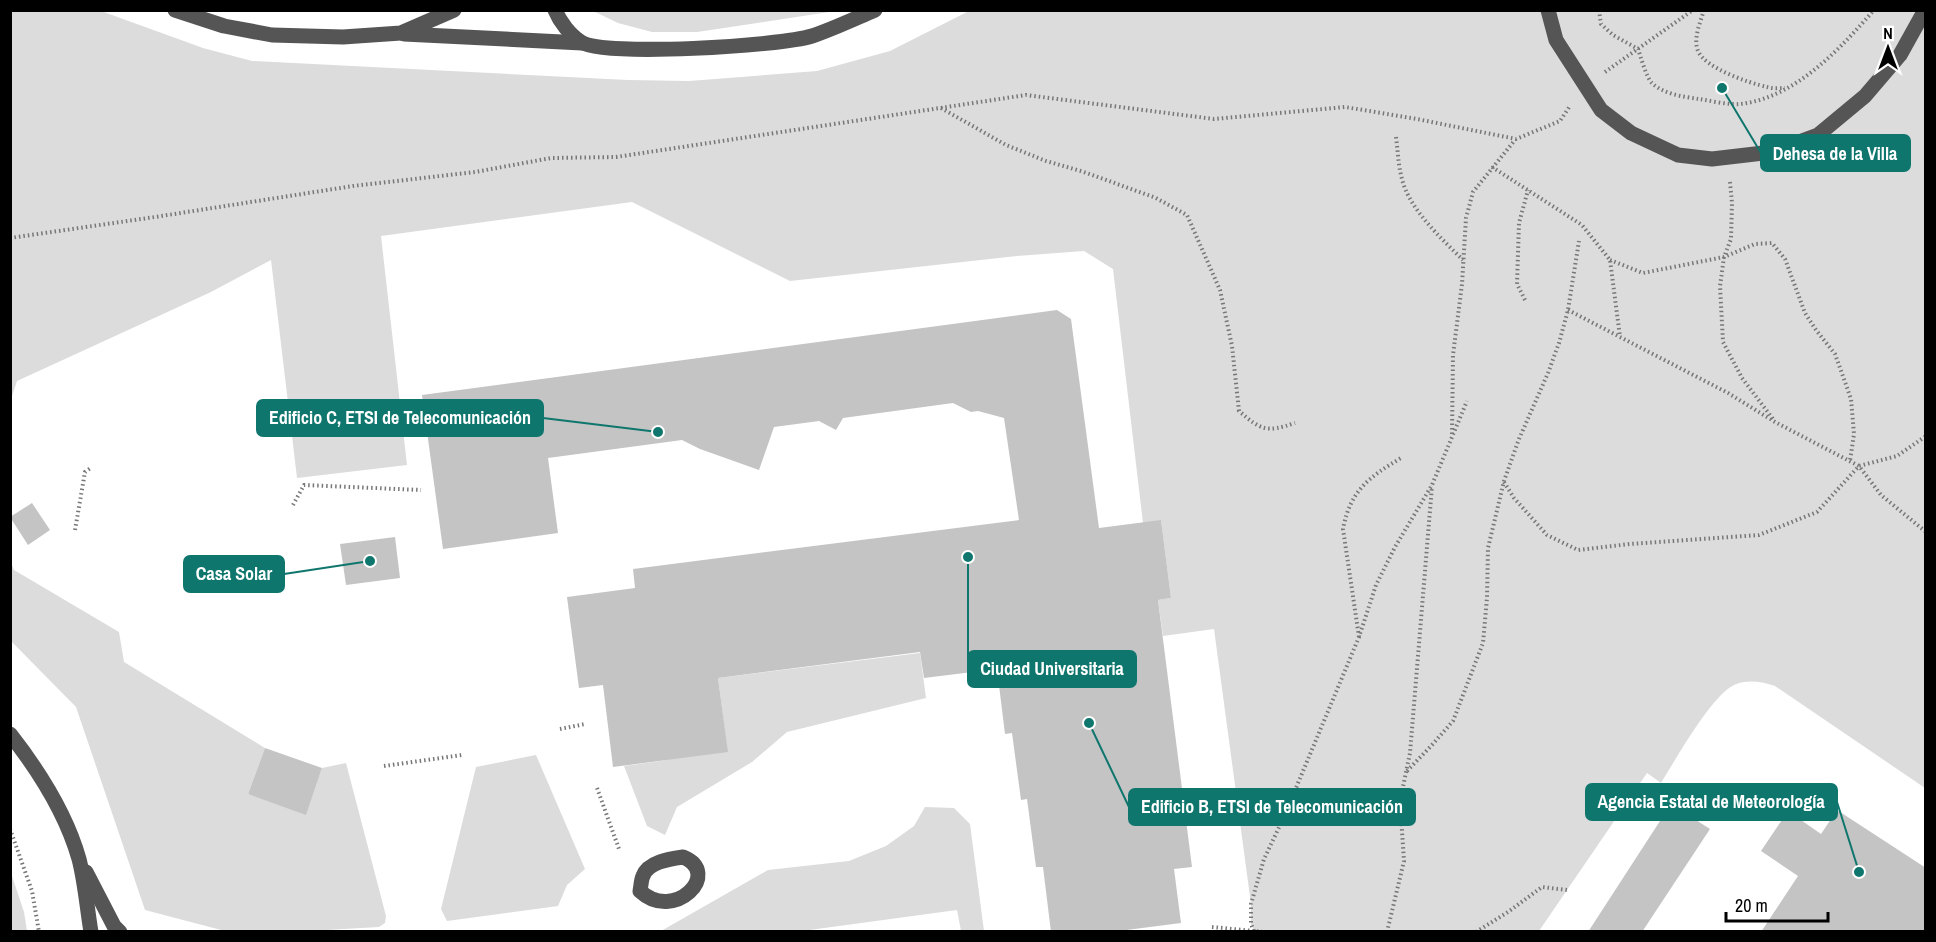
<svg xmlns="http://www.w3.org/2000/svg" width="1936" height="942" viewBox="0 0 1936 942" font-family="'Archivo Narrow',sans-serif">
<rect width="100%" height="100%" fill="#fff"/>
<!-- green -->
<g fill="#dcdcdc">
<path d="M 11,11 L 101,11 L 203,48 L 252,61 L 628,80 L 689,81 L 817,71 L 890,51 L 969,11 L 1925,11 L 1925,788 L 1775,686 C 1762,682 1748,679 1734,685 C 1711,696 1676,759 1661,783 L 1647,773 L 1539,931 L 1252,931 L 1254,930 L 1251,924 L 1251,904 L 1214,629 L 1163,636 L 1158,600 L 1171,598 L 1161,521 L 1143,523 L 1113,269 L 1084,251 L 1017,256 L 790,281 L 632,202 L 381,236 L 407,465 L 297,478 L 271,260 L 211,292 L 17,381 L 11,399 Z"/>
<path d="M 593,11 L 836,11 L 697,32 L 652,32 L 618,23 Z"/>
<path d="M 10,561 L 14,570 L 119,632 L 124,662 L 265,748 L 248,794 L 306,814 L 322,768 L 346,763 L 386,916 L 385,923 L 379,927 L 309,931 L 225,931 L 145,910 L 76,707 L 11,641 Z"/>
<path d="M 920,653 L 926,698 L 787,732 L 752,762 L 677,807 L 665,835 L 647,826 L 624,766 L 661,761 L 727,747 L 718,678 Z"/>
<path d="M 536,755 L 585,869 L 567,885 L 558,906 L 447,921 L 441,909 L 476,767 Z"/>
<path d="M 925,807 L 954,808 L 970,824 L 984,931 L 961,931 L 957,910 L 802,931 L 661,931 L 768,870 L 849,861 L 886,846 L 914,826 Z"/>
<path d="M 10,870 L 24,912 L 27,931 L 11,931 Z"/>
</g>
<!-- building -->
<g fill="#c4c4c4">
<path d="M 1057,310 L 1071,319 L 1099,528 L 1161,520 L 1171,598 L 1158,600 L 1192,867 L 1174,869 L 1181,923 L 1111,932 L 1051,932 L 1043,867 L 1036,867 L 1027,799 L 1021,800 L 1012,733 L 1005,734 L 997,669 L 924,678 L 920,652 L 718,678 L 728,752 L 613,767 L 603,685 L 579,688 L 567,597 L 635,588 L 633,569 L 1019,520 L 1004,418 L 978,411 L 971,412 L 953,403 L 843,418 L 836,430 L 819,421 L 774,427 L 759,470 L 700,449 L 682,440 L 548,458 L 558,533 L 443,549 L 422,395 Z"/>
<path d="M 32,503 L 50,530 L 28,545 L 10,517 Z"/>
<path d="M 395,537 L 400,578 L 346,585 L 340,544 Z"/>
<path d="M 265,748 L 322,768 L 306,815 L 248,794 Z"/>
<path d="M 1671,804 L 1710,829 L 1642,932 L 1588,932 Z"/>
<path d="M 1837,810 L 1926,868 L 1926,932 L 1761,932 L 1798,876 L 1761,851 L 1788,811 L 1821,834 Z"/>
</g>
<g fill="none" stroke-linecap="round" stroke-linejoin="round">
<!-- path -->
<g stroke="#777" stroke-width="4" stroke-dasharray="1.5 3" stroke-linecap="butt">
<path d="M 1599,10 L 1601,24 L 1613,35 L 1638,49 C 1641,57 1646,77 1652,83 C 1663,94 1684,97 1699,99 C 1712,101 1728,105 1740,104 C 1795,98 1840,49 1874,10"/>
<path d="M 1704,10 C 1700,23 1693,39 1698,51 C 1705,68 1749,83 1767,87 C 1773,89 1779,88 1785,88"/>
<path d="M 1605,72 L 1693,10"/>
<path d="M 941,108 L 1006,145 L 1046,161 L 1084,172 L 1156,198 L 1187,215 L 1220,290 L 1232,346 L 1239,411 C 1261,430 1266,433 1295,423"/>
<path d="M 1396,137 C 1398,151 1398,165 1402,179 C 1409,209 1442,239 1463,260"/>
<path d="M 1492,167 L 1582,225 L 1610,260 L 1620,337"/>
<path d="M 1730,182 L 1732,203 L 1731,239 L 1724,257 L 1720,286 L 1723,342 L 1742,378 L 1773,419"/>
<path d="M 10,238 L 155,217 L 353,186 L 475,172 L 551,158 L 616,157 L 1026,95 L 1214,119 L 1345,107 L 1417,119 L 1516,139 L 1560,121 L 1570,106"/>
<path d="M 1610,260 L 1643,273 L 1724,257 L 1755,244 L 1772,243 L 1785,259 L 1805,313 L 1816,330 L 1835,354 L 1851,399 L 1854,434 L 1850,461"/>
<path d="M 1525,300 L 1517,284 L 1519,223 L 1528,190"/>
<path d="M 1568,310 L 1728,393 L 1775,422 L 1859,466 L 1881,495 L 1926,532"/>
<path d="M 1452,434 L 1453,355 L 1462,284 L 1466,218 L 1473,192 L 1515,140"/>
<path d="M 1504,482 L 1514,498 L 1547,535 L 1578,550 L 1630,544 L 1759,535 L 1817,512 L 1859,466 L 1897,456 L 1926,436"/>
<path d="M 293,505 L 304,485 L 421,490"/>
<path d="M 75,530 L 85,472 L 92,467"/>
<path d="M 1359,637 L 1343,529 C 1350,491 1369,477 1401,458"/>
<path d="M 560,729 L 585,724"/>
<path d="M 384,766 L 462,755"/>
<path d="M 1407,771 L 1432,745 L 1453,721 L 1483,643 L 1487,598 L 1488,548 L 1504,481 L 1519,439 L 1548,373 L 1559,343 L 1568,310 L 1579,241"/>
<path d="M 597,788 L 619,849"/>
<path d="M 10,829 L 32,891 L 39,932"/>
<path d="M 1212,927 L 1264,932"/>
<path d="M 1254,931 L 1251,924 L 1251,904 L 1264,859 L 1283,819 L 1359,637 L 1376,585 L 1395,547 L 1432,485 L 1467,401"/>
<path d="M 1387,932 L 1404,861 L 1400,801 L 1410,753 L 1432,486"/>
<path d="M 1476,932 L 1508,912 L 1542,887 L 1567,890"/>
</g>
<!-- minor -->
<g stroke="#555" stroke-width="15">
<path d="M 175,10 L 224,26 L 272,35 L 343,37 L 401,33 L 454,10"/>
<path d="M 555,10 C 560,22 570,35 581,42 C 604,57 781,46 812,36 C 833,29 854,19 875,10"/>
<path d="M 1548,10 L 1556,40 L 1601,110 L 1631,133 L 1678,155 L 1712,159 L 1772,152 L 1818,135 L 1865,96 L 1900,55 L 1925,10"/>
<path d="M 404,34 L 582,43"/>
<path d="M 10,734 C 39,771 66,813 79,859 C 85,882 87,908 91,932"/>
<path d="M 683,857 C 723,873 674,923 640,891 C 641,887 641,880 643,876 C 648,862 669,859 683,857 Z"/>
<path d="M 86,872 L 114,926 L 120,932"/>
</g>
</g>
<!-- callouts -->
<path fill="none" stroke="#0f766e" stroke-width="2" d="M1722 88L1761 153M658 432L543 418M370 561L284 574M968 557L968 669M1859 872L1837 802M1089 723L1129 807"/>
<g fill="#0f766e" stroke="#fff" stroke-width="2">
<circle cx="1722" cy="88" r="6"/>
<circle cx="658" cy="432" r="6"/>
<circle cx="370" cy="561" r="6"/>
<circle cx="968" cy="557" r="6"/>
<circle cx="1859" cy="872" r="6"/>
<circle cx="1089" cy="723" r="6"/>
</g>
<g fill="#0f766e" stroke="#0f766e" stroke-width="2">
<rect x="1761" y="135" width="149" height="36" rx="6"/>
<rect x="257" y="400" width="286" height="36" rx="6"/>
<rect x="184" y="556" width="100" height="36" rx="6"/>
<rect x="968" y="651" width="168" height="36" rx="6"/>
<rect x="1586" y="784" width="251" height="36" rx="6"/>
<rect x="1129" y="789" width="286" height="36" rx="6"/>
</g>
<g font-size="18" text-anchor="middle" font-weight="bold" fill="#fff">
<text x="1835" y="160">Dehesa de la Villa</text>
<text x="400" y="424">Edificio C, ETSI de Telecomunicación</text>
<text x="234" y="580">Casa Solar</text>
<text x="1052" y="675">Ciudad Universitaria</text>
<text x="1711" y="808">Agencia Estatal de Meteorología</text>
<text x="1272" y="813">Edificio B, ETSI de Telecomunicación</text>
</g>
<!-- border -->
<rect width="1936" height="942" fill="none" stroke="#000000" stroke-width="24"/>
<!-- north arrow -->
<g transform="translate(1888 48)" stroke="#ffffff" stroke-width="4.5" paint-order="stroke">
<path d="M0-4.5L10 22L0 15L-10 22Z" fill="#000000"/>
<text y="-9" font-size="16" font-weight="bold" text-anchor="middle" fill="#000000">N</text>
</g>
<!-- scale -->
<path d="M1726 912v9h102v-9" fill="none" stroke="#000000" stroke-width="3"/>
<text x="1735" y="912" font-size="18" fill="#000000" stroke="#ffffff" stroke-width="4.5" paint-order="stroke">20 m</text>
</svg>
